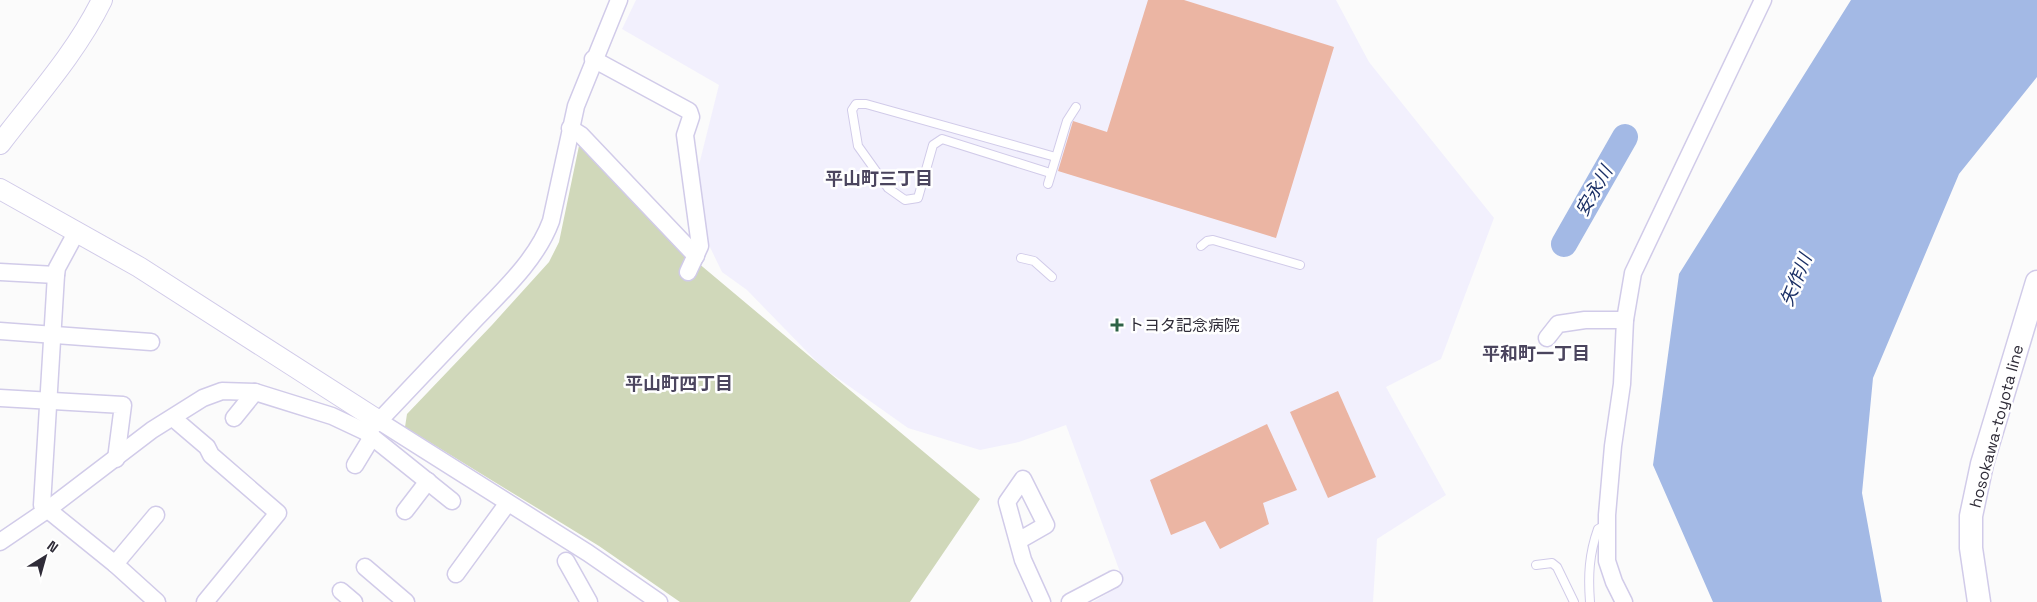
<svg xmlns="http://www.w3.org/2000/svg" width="2037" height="602" viewBox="0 0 2037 602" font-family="'Space Grotesk','Noto Sans JP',sans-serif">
<rect width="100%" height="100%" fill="#fbfbfb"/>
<!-- medical -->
<path fill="#f2f0fd" d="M 636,0 L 1336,0 L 1369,62 L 1494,218 L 1441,359 L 1386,387 L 1446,495 L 1377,539 L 1373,602 L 1093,602 L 1122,585 L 1120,572 L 1066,425 L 1019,442 L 980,450 L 908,428 L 822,367 L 747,290 L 722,272 L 707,241 L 698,169 L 719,85 L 622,29 Z"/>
<!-- green -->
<path fill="#d0d8ba" d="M 580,141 L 691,257 L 980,499 L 910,602 L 680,602 L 599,546 L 405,427 L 407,414 L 492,325 L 549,262 L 559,242 Z"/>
<!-- water -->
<path fill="#a3b9e5" d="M 1851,0 L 2037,0 L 2037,77 L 1959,174 L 1873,378 L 1862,493 L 1882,602 L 1713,602 L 1653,465 L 1679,274 Z"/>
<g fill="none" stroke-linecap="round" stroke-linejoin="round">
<!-- river -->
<path stroke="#a3b9e5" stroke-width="26" d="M 1564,244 L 1625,137"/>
</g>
<!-- building -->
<g fill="#ebb5a3">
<path d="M 1148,0 L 1184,0 L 1334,47 L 1276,238 L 1058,171 L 1073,121 L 1107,132 Z"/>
<path d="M 1338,391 L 1376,477 L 1328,498 L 1290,412 Z"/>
<path d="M 1267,424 L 1297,490 L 1263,503 L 1269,524 L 1220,549 L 1205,521 L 1171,535 L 1150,480 Z"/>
</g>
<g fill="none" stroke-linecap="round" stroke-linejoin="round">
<defs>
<g id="service">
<path d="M 1047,172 L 942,139 L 933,145 L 918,198 L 905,200 L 888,188 L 858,146 L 852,110 L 856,104 L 866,104 L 1052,156"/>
<path d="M 1048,184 L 1067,121 L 1076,107"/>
<path d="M 1201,246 L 1207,241 L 1213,240 L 1300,265"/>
<path d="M 1021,258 L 1034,261 L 1052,277"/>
<path d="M 1536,565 L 1552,563 L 1557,567 L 1574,602"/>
<path d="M 1590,602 C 1588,576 1589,554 1598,529 L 1607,524"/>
</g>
<g id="minor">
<path d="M 593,59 L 689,111 L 691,117 L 685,135 L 700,246 L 688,272"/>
<path d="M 570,128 L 581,135 L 696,256"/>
<path d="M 77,231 L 57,268 L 56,275 L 42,505 L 115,564 L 157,602"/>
<path d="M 0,272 L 56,275"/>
<path d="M 0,331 L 151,342"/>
<path d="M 1547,338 L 1558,324 L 1585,320 L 1625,320"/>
<path d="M 0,398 L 123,405 L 116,459"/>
<path d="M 173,418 L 207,447 L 211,455 L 278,513 L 205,602"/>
<path d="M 234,418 L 255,392"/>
<path d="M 379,421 L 588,553 L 659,602"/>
<path d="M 366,432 L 452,501"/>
<path d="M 355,465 L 372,437"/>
<path d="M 405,511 L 428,481"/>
<path d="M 1018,541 L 1046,525 L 1023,479 L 1007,502 L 1023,560 L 1042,602"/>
<path d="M 0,542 L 47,510 L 152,430 L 203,398 L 222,391 L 255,392 L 332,416 L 366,432 L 379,421 C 409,389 439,358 469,326 C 498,295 536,262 551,221 L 576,106 L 619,0"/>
<path d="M 566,561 L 589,602"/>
<path d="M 115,564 L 156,515"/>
<path d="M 365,567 L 406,602"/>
<path d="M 456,574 L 507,504"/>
<path d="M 341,591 L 354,602"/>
<path d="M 1070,602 L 1114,579"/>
<path d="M 1624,602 L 1614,582 L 1607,561 L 1607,515 L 1613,446 L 1622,384 L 1625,320 L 1633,273 L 1763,0"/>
</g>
<g id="tertiary">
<path d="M 0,144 C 35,98 76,53 102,0"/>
<path d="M 0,189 L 139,267 L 379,421"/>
</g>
<path id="secondary" d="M 1979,602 L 1971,548 L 1971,516 L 1982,464 L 2037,282"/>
</defs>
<!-- service casing -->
<use href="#service" stroke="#d1cbe9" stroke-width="10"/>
<!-- minor casing -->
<use href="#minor" stroke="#d1cbe9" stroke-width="19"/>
<!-- tertiary casing -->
<use href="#tertiary" stroke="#d1cbe9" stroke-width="22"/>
<!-- secondary casing -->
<use href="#secondary" stroke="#d1cbe9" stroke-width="25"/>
<!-- service -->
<use href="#service" stroke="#fff" stroke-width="8"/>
<!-- minor -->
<use href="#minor" stroke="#fff" stroke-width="16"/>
<!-- tertiary -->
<use href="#tertiary" stroke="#fff" stroke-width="20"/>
<!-- secondary -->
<use href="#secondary" stroke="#fff" stroke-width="22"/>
</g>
<!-- markers -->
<path fill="#2e6246" stroke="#fff" stroke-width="2" d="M1114.5 317.5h5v5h5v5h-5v5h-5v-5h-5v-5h5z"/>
<g text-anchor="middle" stroke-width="5" stroke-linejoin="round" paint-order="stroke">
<!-- poi labels -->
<g font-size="16" fill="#2f2c38" stroke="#fff" text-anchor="start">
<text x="1128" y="331">トヨタ記念病院</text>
</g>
<!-- street labels -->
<g font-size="16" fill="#2f2c38" stroke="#fff">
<text transform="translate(1996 426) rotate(-75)" y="6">hosokawa-toyota line</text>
</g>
<!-- neighbourhood labels -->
<g font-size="18" font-weight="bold" fill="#4b455e" stroke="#fff">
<text x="879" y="185">平山町三丁目</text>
<text x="1536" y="360">平和町一丁目</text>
<text x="679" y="390">平山町四丁目</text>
</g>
<!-- water labels -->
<g font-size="18" font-style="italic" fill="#1a2f65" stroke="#fff">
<text transform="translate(1594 191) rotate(-60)" y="6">安永川</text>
<text transform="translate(1796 280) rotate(-68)" y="6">矢作川</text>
</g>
</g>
<!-- north arrow -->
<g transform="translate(45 557) rotate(37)" stroke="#ffffff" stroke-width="4" paint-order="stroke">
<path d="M0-4L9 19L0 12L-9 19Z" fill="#2f2c38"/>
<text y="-8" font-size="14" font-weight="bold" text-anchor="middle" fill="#2f2c38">N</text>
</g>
</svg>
